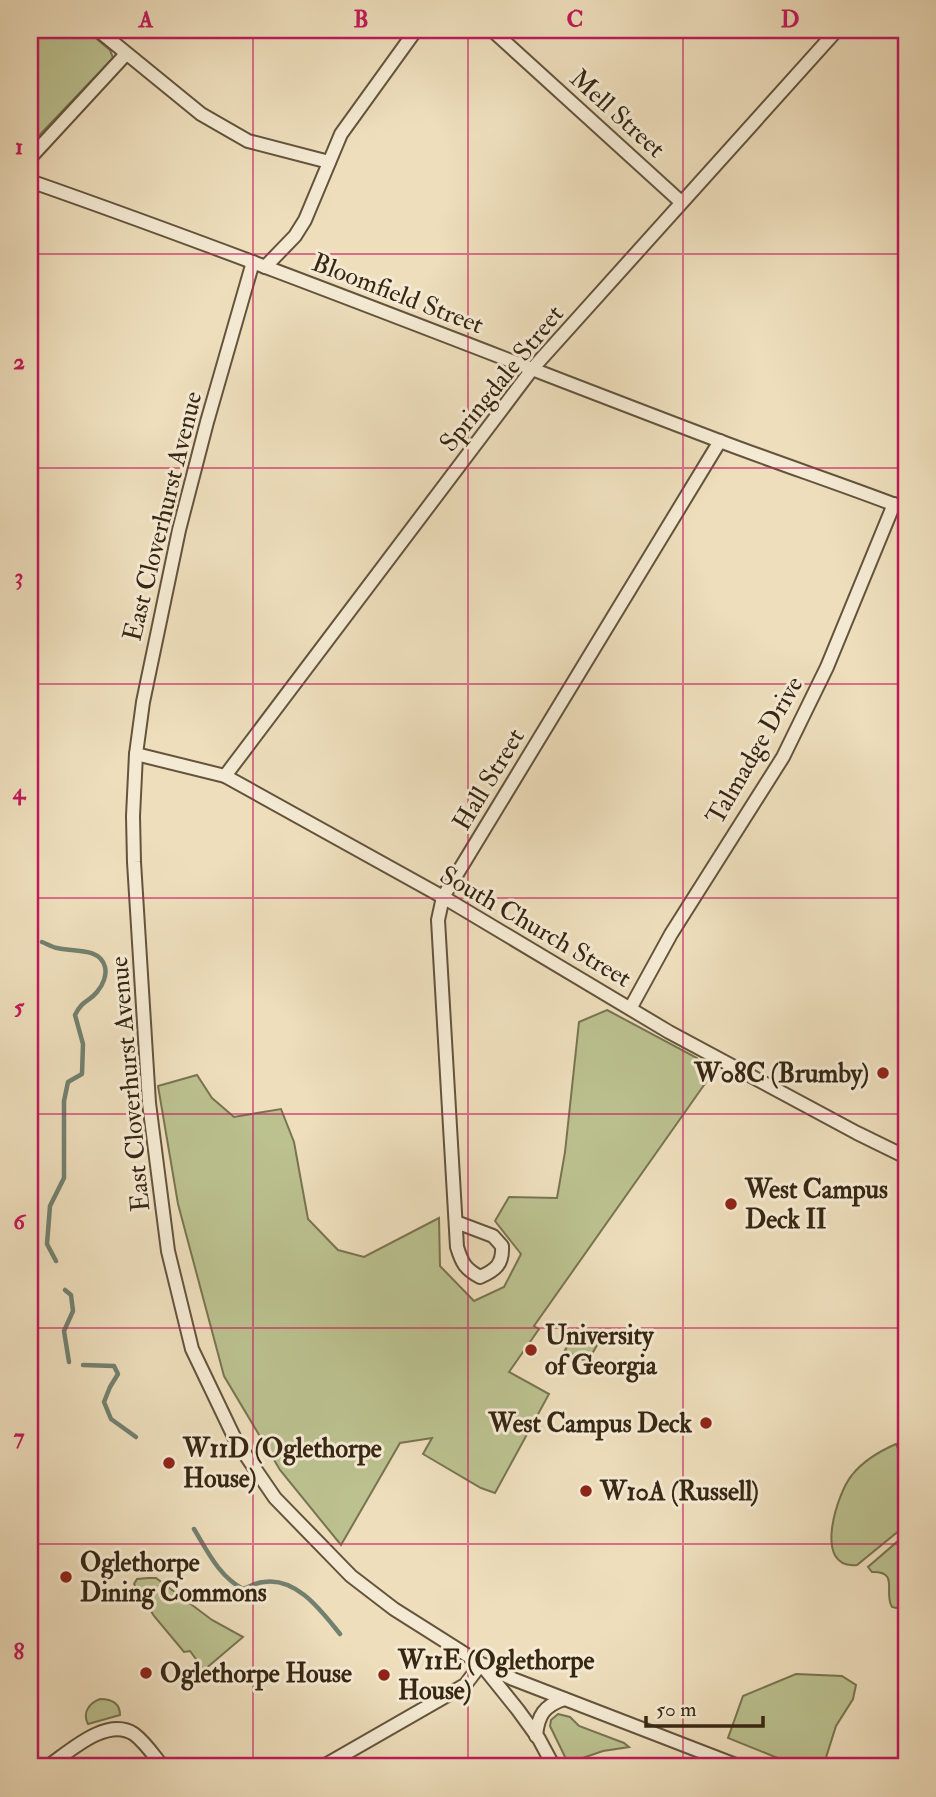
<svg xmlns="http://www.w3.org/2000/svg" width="936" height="1797" viewBox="0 0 936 1797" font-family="'IM FELL Double Pica',serif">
<rect width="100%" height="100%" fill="#eedebc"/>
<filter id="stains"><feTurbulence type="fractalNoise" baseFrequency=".00286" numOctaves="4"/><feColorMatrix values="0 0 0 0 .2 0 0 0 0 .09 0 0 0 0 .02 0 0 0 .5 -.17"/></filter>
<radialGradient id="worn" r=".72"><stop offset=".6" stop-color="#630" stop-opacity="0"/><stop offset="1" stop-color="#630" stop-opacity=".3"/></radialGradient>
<!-- green -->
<g fill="#bbc18f" stroke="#787451" stroke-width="2">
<path d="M 32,30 L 86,30 L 110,50 L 113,58 L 31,144 L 30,73 Z"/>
<path d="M 607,1010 L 697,1058 L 709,1078 L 534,1326 L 539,1329 L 509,1372 L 549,1394 L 495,1493 L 481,1488 L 423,1454 L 432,1438 L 400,1443 L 341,1545 L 280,1470 L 224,1376 L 178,1204 L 158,1086 L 197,1075 L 212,1098 L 234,1117 L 281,1109 L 294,1142 L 308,1219 L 338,1250 L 364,1257 L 439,1218 L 440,1266 L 474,1301 L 504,1287 L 521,1254 L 495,1221 L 509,1197 L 557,1198 L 565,1152 L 579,1022 Z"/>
<path d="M 591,1334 L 600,1340 L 589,1359 L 583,1360 L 565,1350 L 574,1337 L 584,1345 Z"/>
<path d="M 896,1444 L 906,1467 L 906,1525 L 857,1565 C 812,1570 837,1493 852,1475 C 863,1461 880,1451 896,1444 Z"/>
<path d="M 906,1534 L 906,1602 L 896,1608 L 892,1607 C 883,1593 900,1571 872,1572 L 868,1567 Z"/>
<path d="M 148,1578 L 156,1578 L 212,1620 L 243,1637 L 204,1670 L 190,1651 L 184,1652 L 154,1616 L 134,1584 L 137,1579 Z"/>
<path d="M 796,1674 L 842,1676 L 856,1685 L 853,1699 L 836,1726 L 823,1767 L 800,1767 L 728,1738 L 743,1696 Z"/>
<path d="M 100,1699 C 111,1699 120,1703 120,1715 L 88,1724 C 82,1713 89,1703 100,1699 Z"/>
<path d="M 558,1714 L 570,1717 L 579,1726 L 624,1743 L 629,1747 L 603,1751 L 568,1763 L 550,1726 L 551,1720 Z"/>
</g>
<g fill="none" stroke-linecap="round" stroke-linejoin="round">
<!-- stream -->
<g stroke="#72806f" stroke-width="4.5">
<path d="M 42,942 C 47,944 52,947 57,948 C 72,952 100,947 105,967 C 107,975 103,985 97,992 C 89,1002 83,999 75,1015 L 83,1044 L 82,1074 L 68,1082 L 64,1101 L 64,1178 L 50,1206 L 47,1244 L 56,1261"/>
<path d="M 65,1290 L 71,1295 L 73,1311 L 64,1331 L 69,1362"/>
<path d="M 83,1365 L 114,1366 L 118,1374 L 110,1387 L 104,1402 L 111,1419 L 136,1437"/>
<path d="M 194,1529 C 208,1552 219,1576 243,1589 C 249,1587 257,1582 264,1582 C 297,1577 322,1612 340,1634"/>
</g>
<defs>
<g id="minor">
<path d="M 98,30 L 201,114 L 248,141 L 329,162"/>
<path d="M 492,30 L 681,202"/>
<path d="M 30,158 L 126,54"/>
<path d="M 30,181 C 261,262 488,353 717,440 C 780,464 844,485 906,509"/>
<path d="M 253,262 L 207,422 L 179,530 L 143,702 L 136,754 L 133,816 L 134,862 L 149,1103 L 168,1251 L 192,1349 L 236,1441 L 275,1498 L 351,1576 L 394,1609 L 481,1664 L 518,1710 L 539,1739 L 554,1767"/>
<path d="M 265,267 L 295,236 L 305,220 L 341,134 L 416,30"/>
<path d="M 136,754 L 225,776 L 443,897 L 669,1032 L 857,1133 L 906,1157"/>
<path d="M 225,776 L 533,368 L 837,30"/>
<path d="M 631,1007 L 671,934 L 783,757 L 827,667 L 894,504"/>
<path d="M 456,1222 L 493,1236 L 502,1246 C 503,1264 496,1270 480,1277 C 465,1269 462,1263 457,1247 L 438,920 L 443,897 L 720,441"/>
<path d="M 484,1665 L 513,1679 L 741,1767"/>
<path d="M 536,1736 C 538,1715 544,1706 564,1699"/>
<path d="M 47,1767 C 69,1752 107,1716 134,1734 C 146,1743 154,1756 163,1767"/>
<path d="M 322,1767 L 465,1685 L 481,1664"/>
</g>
</defs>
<!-- minor casing -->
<use href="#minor" stroke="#64543d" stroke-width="16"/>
<!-- minor -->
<use href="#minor" stroke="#f4ead3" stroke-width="12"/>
</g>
<!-- grid -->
<path fill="none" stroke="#c2185b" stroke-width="2" stroke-opacity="0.55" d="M 253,30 L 253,1767M 468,30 L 468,1767M 683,30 L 683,1767M 30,254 L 906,254M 30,468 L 906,468M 30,684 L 906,684M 30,898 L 906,898M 30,1114 L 906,1114M 30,1328 L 906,1328M 30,1544 L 906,1544"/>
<!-- markers -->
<g fill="#8f2418" stroke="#f4ead3" stroke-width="2.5">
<circle cx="883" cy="1073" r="7"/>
<circle cx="731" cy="1204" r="7"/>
<circle cx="531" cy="1350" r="7"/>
<circle cx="706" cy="1423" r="7"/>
<circle cx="169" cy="1463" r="7"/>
<circle cx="586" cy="1491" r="7"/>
<circle cx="66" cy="1577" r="7"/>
<circle cx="146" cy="1673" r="7"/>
<circle cx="384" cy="1675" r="7"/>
</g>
<g text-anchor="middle" stroke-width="6" stroke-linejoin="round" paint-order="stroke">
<!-- street labels -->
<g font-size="26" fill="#362613" stroke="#f4ead3">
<text transform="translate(618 113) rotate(42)" y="9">Mell Street</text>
<text transform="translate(398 293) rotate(21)" y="9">Bloomfield Street</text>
<text transform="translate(501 378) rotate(-51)" y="9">Springdale Street</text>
<text transform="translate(162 516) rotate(-76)" y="9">East Cloverhurst Avenue</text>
<text transform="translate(754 750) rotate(-60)" y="9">Talmadge Drive</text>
<text transform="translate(488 779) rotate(-59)" y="9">Hall Street</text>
<text transform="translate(536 926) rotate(30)" y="9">South Church Street</text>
<text transform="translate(129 1084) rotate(-95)" y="9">East Cloverhurst Avenue</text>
</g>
<!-- poi labels -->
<g font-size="26" font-weight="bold" fill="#362613" stroke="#f4ead3" text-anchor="start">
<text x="869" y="1082" text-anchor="end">W08C (Brumby)</text>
<text x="745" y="1198">West Campus<tspan x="745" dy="30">Deck II</tspan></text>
<text x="545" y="1344">University<tspan x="545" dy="30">of Georgia</tspan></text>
<text x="692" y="1432" text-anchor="end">West Campus Deck</text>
<text x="183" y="1457">W11D (Oglethorpe<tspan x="183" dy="30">House)</tspan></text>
<text x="600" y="1500">W10A (Russell)</text>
<text x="80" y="1571">Oglethorpe<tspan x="80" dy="30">Dining Commons</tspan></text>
<text x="398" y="1669">W11E (Oglethorpe<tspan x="398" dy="30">House)</tspan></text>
<text x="160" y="1682">Oglethorpe House</text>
</g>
</g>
<!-- margin -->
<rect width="936" height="1797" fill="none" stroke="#eedebc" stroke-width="77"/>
<!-- scale -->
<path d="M646 1716v10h117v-10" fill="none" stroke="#362613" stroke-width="3.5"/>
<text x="656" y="1716" font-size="21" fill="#362613" stroke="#f4ead3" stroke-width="5" paint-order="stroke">50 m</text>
<rect x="38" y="38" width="860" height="1720" fill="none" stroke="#c2185b" stroke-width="2.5"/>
<g font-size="23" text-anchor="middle" font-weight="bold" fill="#c2185b">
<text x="146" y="27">A</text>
<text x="361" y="27">B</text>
<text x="575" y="27">C</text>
<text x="790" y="27">D</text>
<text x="19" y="154">1</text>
<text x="19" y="369">2</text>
<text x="19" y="584">3</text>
<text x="19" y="799">4</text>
<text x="19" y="1014">5</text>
<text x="19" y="1229">6</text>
<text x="19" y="1444">7</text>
<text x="19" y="1659">8</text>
</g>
<rect width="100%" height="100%" filter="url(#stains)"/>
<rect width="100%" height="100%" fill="url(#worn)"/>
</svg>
